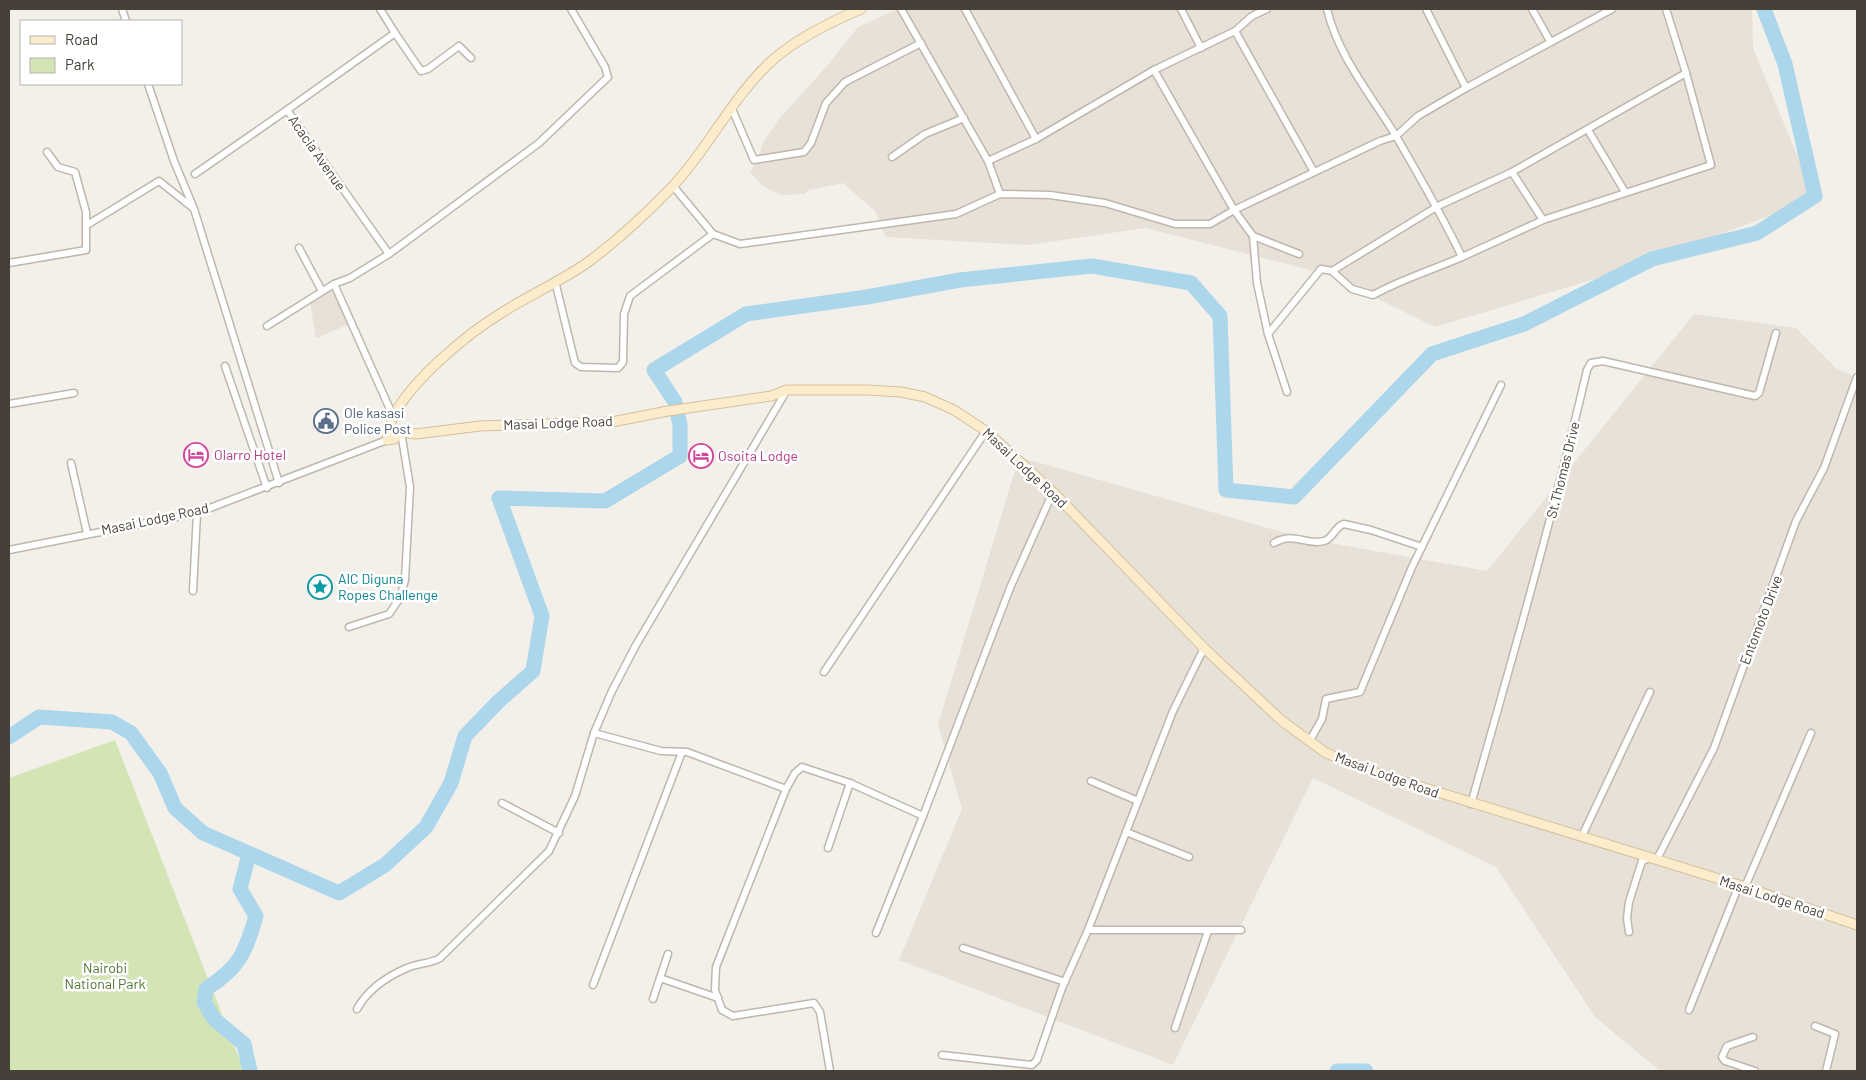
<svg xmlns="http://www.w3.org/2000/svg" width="1866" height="1080" viewBox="0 0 1866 1080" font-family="Barlow,sans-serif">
<rect width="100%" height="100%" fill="#f3f0e9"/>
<!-- residential -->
<g fill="#e7e1d8">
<path d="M 898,9 L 1752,9 L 1753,48 L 1815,199 L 1622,271 L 1435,327 L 1329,275 L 1146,228 L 1028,245 L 886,237 L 875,211 L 843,183 L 808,190 L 805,194 L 780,195 L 763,186 L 750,172 L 758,159 L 763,143 L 779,119 L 827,66 L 858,27 Z"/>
<path d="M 331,290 L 352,323 L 316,338 L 310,303 Z"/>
<path d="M 1694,314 L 1796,328 L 1836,368 L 1857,378 L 1857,1071 L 1660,1071 L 1595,1017 L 1496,867 L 1313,778 L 1173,1065 L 899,960 L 962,809 L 938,725 L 1019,457 L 1303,538 L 1487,571 Z"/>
</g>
<!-- green -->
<path fill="#d3e4b5" d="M 115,740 L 244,1071 L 9,1071 L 9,778 Z"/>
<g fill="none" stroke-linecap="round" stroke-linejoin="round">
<!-- river -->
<g stroke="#abd6eb" stroke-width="15">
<path d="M 9,737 L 39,717 L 112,722 L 131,733 L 160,773 L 175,808 L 203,833 L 339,893 L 385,865 L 426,827 L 451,783 L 465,736 L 499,701 L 533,671 L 542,616 L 499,498 L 605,501 L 680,456 L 680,425 L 675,402 L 654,370 L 746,314 L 867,297 L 960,280 L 1092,266 L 1191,283 L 1220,316 L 1226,490 L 1294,497 L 1432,354 L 1524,324 L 1652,259 L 1757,233 L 1815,196 L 1785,64 L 1764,9"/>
<path d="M 249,854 L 240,889 L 256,916 C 245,953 240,967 206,989 L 204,1002 L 214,1019 L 244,1044 L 250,1071"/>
<path d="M 1337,1071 L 1366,1071"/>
</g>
<defs>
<g id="street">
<path d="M 122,9 L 126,21"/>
<path d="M 380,9 L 395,33 L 287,110 L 389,254"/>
<path d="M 901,9 L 988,161 L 1036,139 L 1154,70 L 1235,31 L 1252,16 L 1267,9"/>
<path d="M 965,9 L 1036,139"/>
<path d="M 1181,9 L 1201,48"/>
<path d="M 1426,9 L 1466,88"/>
<path d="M 1532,9 L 1550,41"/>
<path d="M 1235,31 L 1314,172"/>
<path d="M 395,33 L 421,71 L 428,69 L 459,46 L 471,58"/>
<path d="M 1154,70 L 1234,210 L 1380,141 L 1396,136 L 1418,116 L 1466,88 L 1612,9"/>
<path d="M 148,84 L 174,161 L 194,209 L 279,483"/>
<path d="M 732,109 L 754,160 L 804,152 L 811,143 L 826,103 L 845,82 L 921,43"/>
<path d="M 1588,130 L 1625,192"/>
<path d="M 892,157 L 925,134 L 964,118"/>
<path d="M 988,161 L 1000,194"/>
<path d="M 1512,172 L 1543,220"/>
<path d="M 195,174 L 287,110"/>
<path d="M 673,186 L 713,234 L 740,244 L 956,214 L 1000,194 L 1050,195 L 1105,203 L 1175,224 L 1210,224 L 1234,210 L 1253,236 L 1299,254"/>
<path d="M 87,225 L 159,181 L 193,208"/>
<path d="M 1253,236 L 1257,283 L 1268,334"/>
<path d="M 299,248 L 322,291"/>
<path d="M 1462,257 L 1543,220 L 1711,165 L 1686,73 L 1666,9"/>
<path d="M 9,263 L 86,250 L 86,212 L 75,172 L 58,167 L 47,152"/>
<path d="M 1332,271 L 1438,206 L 1512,172 L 1686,73"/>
<path d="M 555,281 L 575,363 L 581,367 L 618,368 L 623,362 L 624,314 L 630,296 L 713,234"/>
<path d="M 267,326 L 334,284"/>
<path d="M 225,366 L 267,488"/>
<path d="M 1287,392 L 1268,334 L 1321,269 L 1332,271 L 1352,289 L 1373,295 C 1402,279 1432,270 1462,257 C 1442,215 1419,176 1396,136 C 1371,95 1338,56 1327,9"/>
<path d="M 9,404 L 74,393"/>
<path d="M 393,416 L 334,284 L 350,278 L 389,254 L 539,143 L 608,77 L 605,67 L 571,9"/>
<path d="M 71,463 L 87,533"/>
<path d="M 1274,543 C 1294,531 1306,546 1324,541 C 1333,539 1335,526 1344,524 L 1371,530 L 1422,547"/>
<path d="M 9,550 L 197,513 L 387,440"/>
<path d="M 193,591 L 197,513"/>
<path d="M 349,627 L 389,614 L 400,598 L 405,580 L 410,487 L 401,432"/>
<path d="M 824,672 L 986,431"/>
<path d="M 594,733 L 661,751 L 687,752 L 786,789"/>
<path d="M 1309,742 L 1322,719 L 1326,699 L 1360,692 L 1412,567 L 1501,385"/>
<path d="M 1091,781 L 1138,801"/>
<path d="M 502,803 L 559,833"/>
<path d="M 1471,804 C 1512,660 1553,516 1587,370 L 1591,363 L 1603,361 L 1755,396 L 1759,393 L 1776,333"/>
<path d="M 1126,832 L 1189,857"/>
<path d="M 1582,836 L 1650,692"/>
<path d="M 828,848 L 850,783"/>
<path d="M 1657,859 L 1714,748 L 1796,521 L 1824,468 L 1857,377"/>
<path d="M 1745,887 L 1811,733"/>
<path d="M 1088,930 L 1241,930"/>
<path d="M 1629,932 L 1627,918 L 1629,902 L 1642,861 L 1650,858"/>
<path d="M 876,933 L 923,816"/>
<path d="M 963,948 L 1065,982"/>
<path d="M 660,978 L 668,954"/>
<path d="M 593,985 L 682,752"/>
<path d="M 653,999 L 660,978 L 718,998"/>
<path d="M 357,1009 C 368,989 386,977 407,968 C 418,963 430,964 440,958 L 549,851 L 575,796 L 594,733 L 612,691 L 636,645 L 787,390"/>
<path d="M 1689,1010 L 1739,885"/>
<path d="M 1815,1026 L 1835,1034 L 1826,1071"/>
<path d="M 1175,1028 L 1208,931"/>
<path d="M 1753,1037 L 1727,1046 L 1722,1057 L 1725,1061 L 1755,1071"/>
<path d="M 942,1055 L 1032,1065 L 1037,1060 L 1062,988 L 1088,930 L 1173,711 L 1204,648"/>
<path d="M 830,1071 L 820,1012 L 814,1003 L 733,1016 L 722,1010 L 715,990 L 716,967 L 786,789 L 795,773 L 802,767 L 850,783 L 923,816 L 1010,588 L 1053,492"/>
</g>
<path id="secondary" d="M 861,9 C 830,22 802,36 776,57 C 734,93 710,147 672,187 C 647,213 620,238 591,260 C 564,280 531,294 503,312 C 468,333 413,379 394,415 C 390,422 389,432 387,440 L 394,439 L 401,432 L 416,434 L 480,426 L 612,422 L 668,411 L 771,396 L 787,390 L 867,390 L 901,392 L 925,397 L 954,410 L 986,431 L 1018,460 L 1053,492 L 1204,648 L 1282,721 L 1326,753 L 1376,773 L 1739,885 L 1857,925"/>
</defs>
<!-- street casing -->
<use href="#street" stroke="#beb7ad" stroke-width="9"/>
<!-- secondary casing -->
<use href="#secondary" stroke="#d3c19e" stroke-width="11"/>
<!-- street -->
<use href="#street" stroke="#fff" stroke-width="6"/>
<!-- secondary -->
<use href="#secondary" stroke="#fbeccc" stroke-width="9"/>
</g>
<!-- icons -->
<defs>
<symbol id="civic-ring" viewBox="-11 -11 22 22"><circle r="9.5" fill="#fff" stroke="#5c6f8a" stroke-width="1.5"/><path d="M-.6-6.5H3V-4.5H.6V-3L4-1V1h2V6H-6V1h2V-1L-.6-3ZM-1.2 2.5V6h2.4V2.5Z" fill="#5c6f8a"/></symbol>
<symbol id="hotel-ring" viewBox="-11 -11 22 22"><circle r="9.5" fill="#fff" stroke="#d1479c" stroke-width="1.5"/><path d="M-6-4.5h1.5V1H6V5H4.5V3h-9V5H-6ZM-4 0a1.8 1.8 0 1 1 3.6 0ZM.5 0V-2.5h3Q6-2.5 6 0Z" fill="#d1479c"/></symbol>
<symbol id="sight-ring" viewBox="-11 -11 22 22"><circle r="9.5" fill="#fff" stroke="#0f9aa8" stroke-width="1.5"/><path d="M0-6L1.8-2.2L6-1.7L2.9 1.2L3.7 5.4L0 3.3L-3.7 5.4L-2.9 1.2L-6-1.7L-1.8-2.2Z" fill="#0f9aa8"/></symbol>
</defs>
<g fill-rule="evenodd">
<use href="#civic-ring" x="312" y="407" width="28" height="28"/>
<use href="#hotel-ring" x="182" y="441" width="28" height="28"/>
<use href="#hotel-ring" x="687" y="442" width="28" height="28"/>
<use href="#sight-ring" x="306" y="573" width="28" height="28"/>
</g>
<g text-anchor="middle" stroke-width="5" stroke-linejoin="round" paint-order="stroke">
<!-- street labels -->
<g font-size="14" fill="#474038" stroke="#fff">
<text transform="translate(317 153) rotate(55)" y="5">Acacia Avenue</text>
<text transform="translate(558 423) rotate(-2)" y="5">Masai Lodge Road</text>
<text transform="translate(1025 468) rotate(43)" y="5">Masai Lodge Road</text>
<text transform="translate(1563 470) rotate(-76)" y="5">St.Thomas Drive</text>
<text transform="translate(155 519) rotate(-12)" y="5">Masai Lodge Road</text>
<text transform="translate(1761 620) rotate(-69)" y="5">Entomoto Drive</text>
<text transform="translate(1387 775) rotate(20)" y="5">Masai Lodge Road</text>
<text transform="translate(1772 897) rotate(18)" y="5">Masai Lodge Road</text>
</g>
<!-- service labels -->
<g font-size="14" fill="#4e5e75" stroke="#fff" text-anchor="start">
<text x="344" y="418">Ole kasasi<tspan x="344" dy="16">Police Post</tspan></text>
</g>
<!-- hotel labels -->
<g font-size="14" fill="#b23c85" stroke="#fff" text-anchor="start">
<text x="214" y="460">Olarro Hotel</text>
<text x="718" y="461">Osoita Lodge</text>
</g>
<!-- culture labels -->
<g font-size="14" fill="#0d838f" stroke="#fff" text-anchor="start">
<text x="338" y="584">AIC Diguna<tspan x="338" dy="16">Ropes Challenge</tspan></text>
</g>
<!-- park labels -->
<g font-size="14" fill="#4f752f" stroke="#fff">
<text x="105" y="973">Nairobi<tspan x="105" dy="16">National Park</tspan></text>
</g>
</g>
<!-- border -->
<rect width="1866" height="1080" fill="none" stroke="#474038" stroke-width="20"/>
<!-- legend -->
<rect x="20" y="20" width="162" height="65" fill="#ffffff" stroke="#b5b3af"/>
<rect x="30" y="36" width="25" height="8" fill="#fbeccc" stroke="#b5b3af"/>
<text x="65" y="45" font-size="15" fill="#474038">Road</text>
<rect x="30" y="58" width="25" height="15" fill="#d3e4b5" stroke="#b5b3af"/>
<text x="65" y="70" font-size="15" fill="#474038">Park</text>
</svg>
